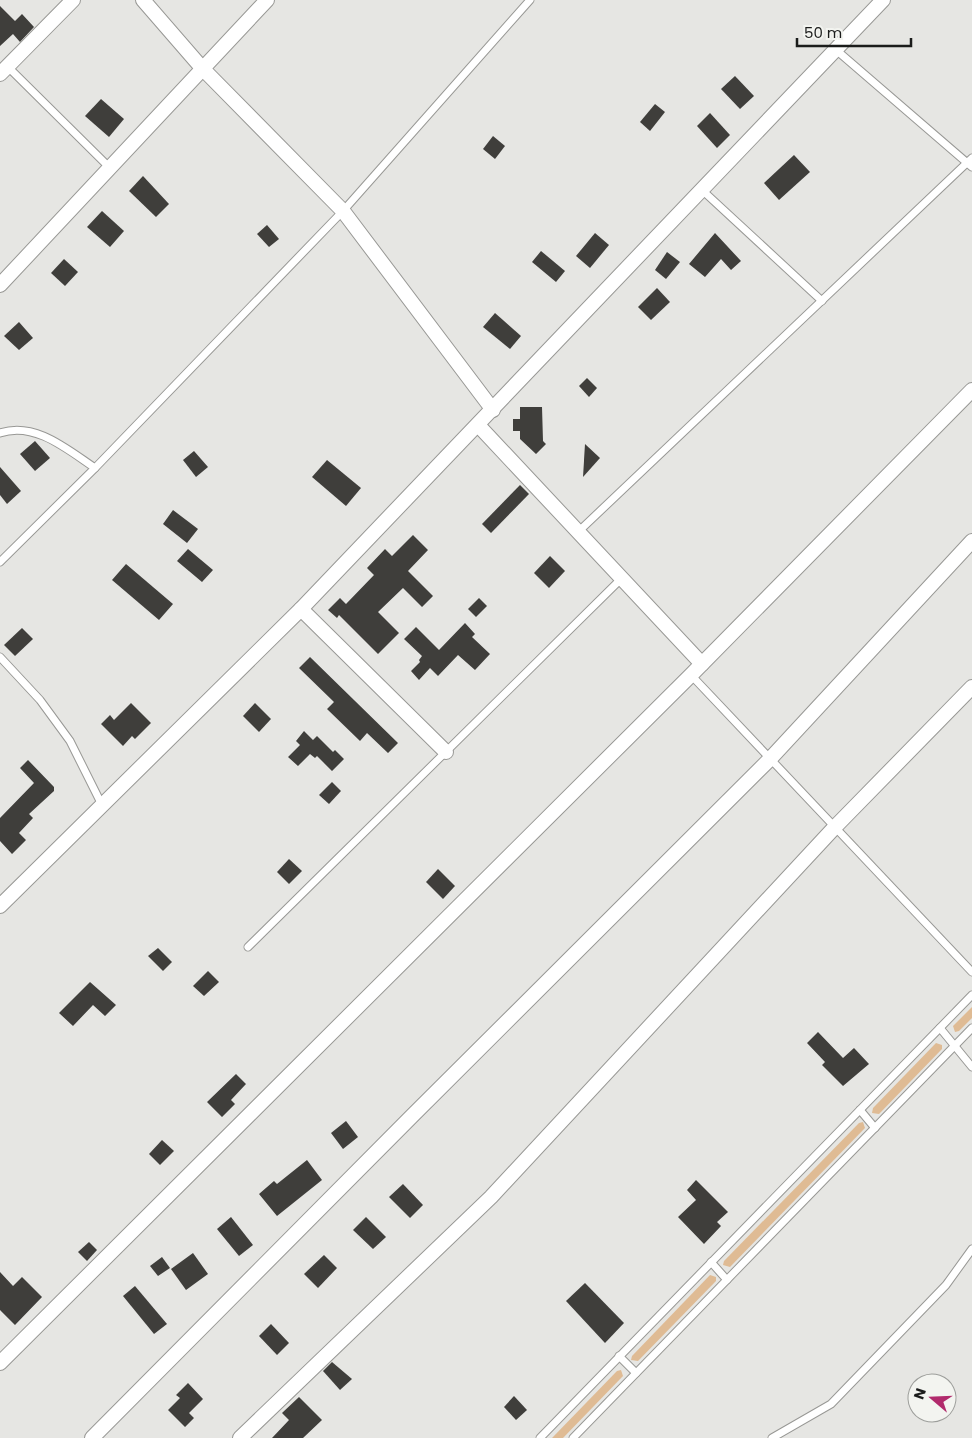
<svg xmlns="http://www.w3.org/2000/svg" width="972" height="1438" viewBox="0 0 972 1438" font-family="Poppins,sans-serif">
<rect width="100%" height="100%" fill="#e6e6e3"/>
<!-- green -->
<g fill="#dfbb94">
<path d="M 972,1007 L 972,1018 L 959,1031 L 955,1032 L 953,1026 Z"/>
<path d="M 936,1043 L 942,1045 L 942,1049 L 879,1114 L 872,1113 L 873,1108 Z"/>
<path d="M 863,1122 L 865,1128 L 730,1267 L 723,1265 L 724,1261 L 859,1123 Z"/>
<path d="M 710,1275 L 716,1277 L 716,1281 L 638,1361 L 631,1360 L 632,1356 Z"/>
<path d="M 621,1370 L 623,1376 L 563,1438 L 552,1438 L 617,1371 Z"/>
</g>
<!-- building -->
<g fill="#3f3e3b">
<path d="M 0,6 L 15,21 L 22,14 L 34,27 L 20,42 L 13,34 L 0,46 Z"/>
<path d="M 735,76 L 754,96 L 740,109 L 721,89 Z"/>
<path d="M 101,99 L 124,119 L 109,137 L 85,116 Z"/>
<path d="M 655,104 L 665,112 L 650,131 L 640,122 Z"/>
<path d="M 710,113 L 730,135 L 717,148 L 697,126 Z"/>
<path d="M 493,136 L 505,146 L 495,159 L 483,149 Z"/>
<path d="M 794,155 L 810,172 L 779,200 L 764,183 Z"/>
<path d="M 143,176 L 169,204 L 156,217 L 129,191 Z"/>
<path d="M 102,211 L 124,231 L 110,247 L 87,227 Z"/>
<path d="M 267,225 L 279,239 L 269,247 L 257,234 Z"/>
<path d="M 595,233 L 609,245 L 590,268 L 576,256 Z"/>
<path d="M 715,233 L 741,261 L 731,270 L 721,259 L 705,277 L 689,264 Z"/>
<path d="M 541,251 L 565,271 L 556,282 L 532,262 Z"/>
<path d="M 667,252 L 680,262 L 666,279 L 655,270 Z"/>
<path d="M 64,259 L 78,272 L 65,286 L 51,273 Z"/>
<path d="M 657,288 L 670,302 L 651,320 L 638,307 Z"/>
<path d="M 495,313 L 521,336 L 510,349 L 483,327 Z"/>
<path d="M 19,322 L 33,338 L 19,350 L 4,336 Z"/>
<path d="M 587,378 L 597,388 L 589,397 L 579,386 Z"/>
<path d="M 520,407 L 542,407 L 543,441 L 546,444 L 536,454 L 520,439 L 520,431 L 513,431 L 513,419 L 520,419 Z"/>
<path d="M 35,441 L 50,458 L 35,471 L 20,454 Z"/>
<path d="M 585,444 L 600,458 L 583,477 Z"/>
<path d="M 194,451 L 208,467 L 196,477 L 183,460 Z"/>
<path d="M 327,460 L 361,488 L 346,506 L 312,477 Z"/>
<path d="M 0,467 L 21,491 L 7,504 L 0,495 Z"/>
<path d="M 520,485 L 529,494 L 491,533 L 482,524 Z"/>
<path d="M 173,510 L 198,529 L 187,543 L 163,524 Z"/>
<path d="M 413,535 L 428,550 L 408,571 L 433,596 L 422,607 L 403,588 L 378,612 L 399,633 L 378,654 L 339,615 L 337,618 L 328,610 L 340,598 L 346,604 L 374,575 L 367,568 L 385,549 L 392,556 Z"/>
<path d="M 188,549 L 213,570 L 202,582 L 177,561 Z"/>
<path d="M 550,556 L 565,571 L 549,588 L 534,573 Z"/>
<path d="M 126,564 L 173,604 L 159,620 L 112,580 Z"/>
<path d="M 479,598 L 487,606 L 476,617 L 468,609 Z"/>
<path d="M 465,623 L 475,634 L 472,637 L 490,654 L 475,670 L 458,655 L 438,676 L 430,668 L 419,680 L 411,671 L 420,662 L 419,660 L 422,656 L 404,639 L 416,627 L 439,650 Z"/>
<path d="M 22,628 L 33,639 L 15,656 L 4,645 Z"/>
<path d="M 310,657 L 398,743 L 388,753 L 367,733 L 360,741 L 327,709 L 334,702 L 299,668 Z"/>
<path d="M 131,703 L 151,723 L 135,739 L 132,736 L 123,746 L 101,724 L 110,715 L 114,720 Z"/>
<path d="M 255,703 L 271,719 L 259,732 L 243,716 Z"/>
<path d="M 304,731 L 313,740 L 317,736 L 333,752 L 335,750 L 344,759 L 332,771 L 317,756 L 315,758 L 310,754 L 298,766 L 288,757 L 300,745 L 296,741 Z"/>
<path d="M 28,760 L 54,787 L 54,791 L 29,814 L 33,818 L 19,833 L 26,840 L 12,854 L 0,841 L 0,818 L 34,783 L 20,768 Z"/>
<path d="M 332,782 L 341,791 L 329,804 L 319,795 Z"/>
<path d="M 289,859 L 302,871 L 289,884 L 277,872 Z"/>
<path d="M 438,869 L 455,886 L 443,899 L 426,882 Z"/>
<path d="M 158,948 L 172,962 L 163,971 L 148,956 Z"/>
<path d="M 208,971 L 219,982 L 204,996 L 193,986 Z"/>
<path d="M 90,982 L 116,1005 L 105,1016 L 93,1005 L 73,1026 L 59,1013 Z"/>
<path d="M 818,1032 L 843,1058 L 854,1048 L 869,1064 L 843,1086 L 822,1065 L 825,1062 L 807,1043 Z"/>
<path d="M 236,1074 L 246,1084 L 231,1100 L 235,1104 L 222,1117 L 207,1102 Z"/>
<path d="M 346,1121 L 358,1137 L 343,1149 L 331,1133 Z"/>
<path d="M 162,1140 L 174,1151 L 160,1165 L 149,1154 Z"/>
<path d="M 307,1160 L 322,1180 L 277,1216 L 259,1194 L 274,1181 L 277,1184 Z"/>
<path d="M 696,1180 L 728,1212 L 717,1222 L 721,1226 L 704,1244 L 678,1217 L 696,1200 L 687,1190 Z"/>
<path d="M 403,1184 L 423,1205 L 410,1218 L 389,1197 Z"/>
<path d="M 231,1217 L 253,1245 L 239,1256 L 217,1229 Z"/>
<path d="M 366,1217 L 386,1237 L 373,1249 L 353,1230 Z"/>
<path d="M 89,1242 L 97,1250 L 87,1261 L 78,1252 Z"/>
<path d="M 193,1253 L 208,1274 L 186,1290 L 171,1269 Z"/>
<path d="M 324,1255 L 337,1268 L 318,1288 L 304,1274 Z"/>
<path d="M 162,1257 L 170,1268 L 158,1276 L 150,1266 Z"/>
<path d="M 0,1272 L 13,1286 L 22,1277 L 42,1297 L 15,1325 L 0,1310 Z"/>
<path d="M 585,1283 L 624,1323 L 605,1343 L 566,1301 Z"/>
<path d="M 135,1286 L 167,1324 L 154,1334 L 123,1296 Z"/>
<path d="M 271,1324 L 289,1343 L 277,1355 L 259,1336 Z"/>
<path d="M 332,1362 L 352,1379 L 340,1390 L 323,1371 Z"/>
<path d="M 188,1383 L 203,1399 L 189,1413 L 194,1418 L 185,1427 L 168,1410 L 180,1398 L 176,1395 Z"/>
<path d="M 514,1396 L 527,1410 L 516,1420 L 504,1407 Z"/>
<path d="M 299,1397 L 322,1420 L 303,1438 L 272,1438 L 289,1420 L 282,1413 Z"/>
</g>
<g fill="none" stroke-linecap="round" stroke-linejoin="round">
<defs>
<g id="service">
<path d="M 835,49 L 972,167"/>
<path d="M 7,66 L 110,168"/>
<path d="M 702,190 L 822,301"/>
<path d="M 0,433 C 35,421 68,450 95,468"/>
<path d="M 578,532 L 972,158"/>
<path d="M 0,562 L 95,468 L 343,211 L 530,0"/>
<path d="M 0,657 L 40,700 L 70,741 L 102,805"/>
<path d="M 691,675 L 972,972"/>
<path d="M 248,947 L 622,578"/>
<path d="M 940,1028 L 972,1067"/>
<path d="M 860,1110 L 875,1128"/>
<path d="M 711,1262 L 727,1280"/>
<path d="M 619,1356 L 636,1373"/>
<path d="M 540,1438 L 972,995"/>
<path d="M 573,1438 L 972,1028"/>
<path d="M 772,1438 L 831,1404 L 946,1285 L 972,1249"/>
</g>
<g id="minor">
<path d="M 143,0 L 202,68 L 343,211 L 493,410"/>
<path d="M 0,74 L 73,0"/>
<path d="M 0,285 L 267,0"/>
<path d="M 478,425 L 702,664"/>
<path d="M 301,609 L 446,752"/>
<path d="M 0,906 L 301,609 L 883,0"/>
<path d="M 0,1363 L 691,675 L 972,390"/>
<path d="M 92,1438 L 412,1116 L 770,759 L 972,541"/>
<path d="M 240,1438 L 491,1197 L 834,828 L 972,687"/>
</g>
</defs>
<!-- service casing -->
<use href="#service" stroke="#989895" stroke-width="9"/>
<!-- minor casing -->
<use href="#minor" stroke="#989895" stroke-width="16"/>
<!-- service -->
<use href="#service" stroke="#fff" stroke-width="7"/>
<!-- minor -->
<use href="#minor" stroke="#fff" stroke-width="14"/>
</g>
<!-- north arrow -->
<g transform="translate(932 1398) rotate(289)"><circle r="24" fill="#f3f4f0" stroke="#9d9e9b"/>
<path d="M0-4L9 19L0 12L-9 19Z" fill="#b12a6c"/>
<text y="-8" font-size="14" font-weight="bold" text-anchor="middle" fill="#1b1c1b">N</text>
</g>
<!-- scale -->
<path d="M797 38v8h114v-8" fill="none" stroke="#1b1c1b" stroke-width="2.5"/>
<text x="804" y="38" font-size="15" fill="#1b1c1b" stroke="#f3f4f0" stroke-width="4" paint-order="stroke">50 m</text>
</svg>
